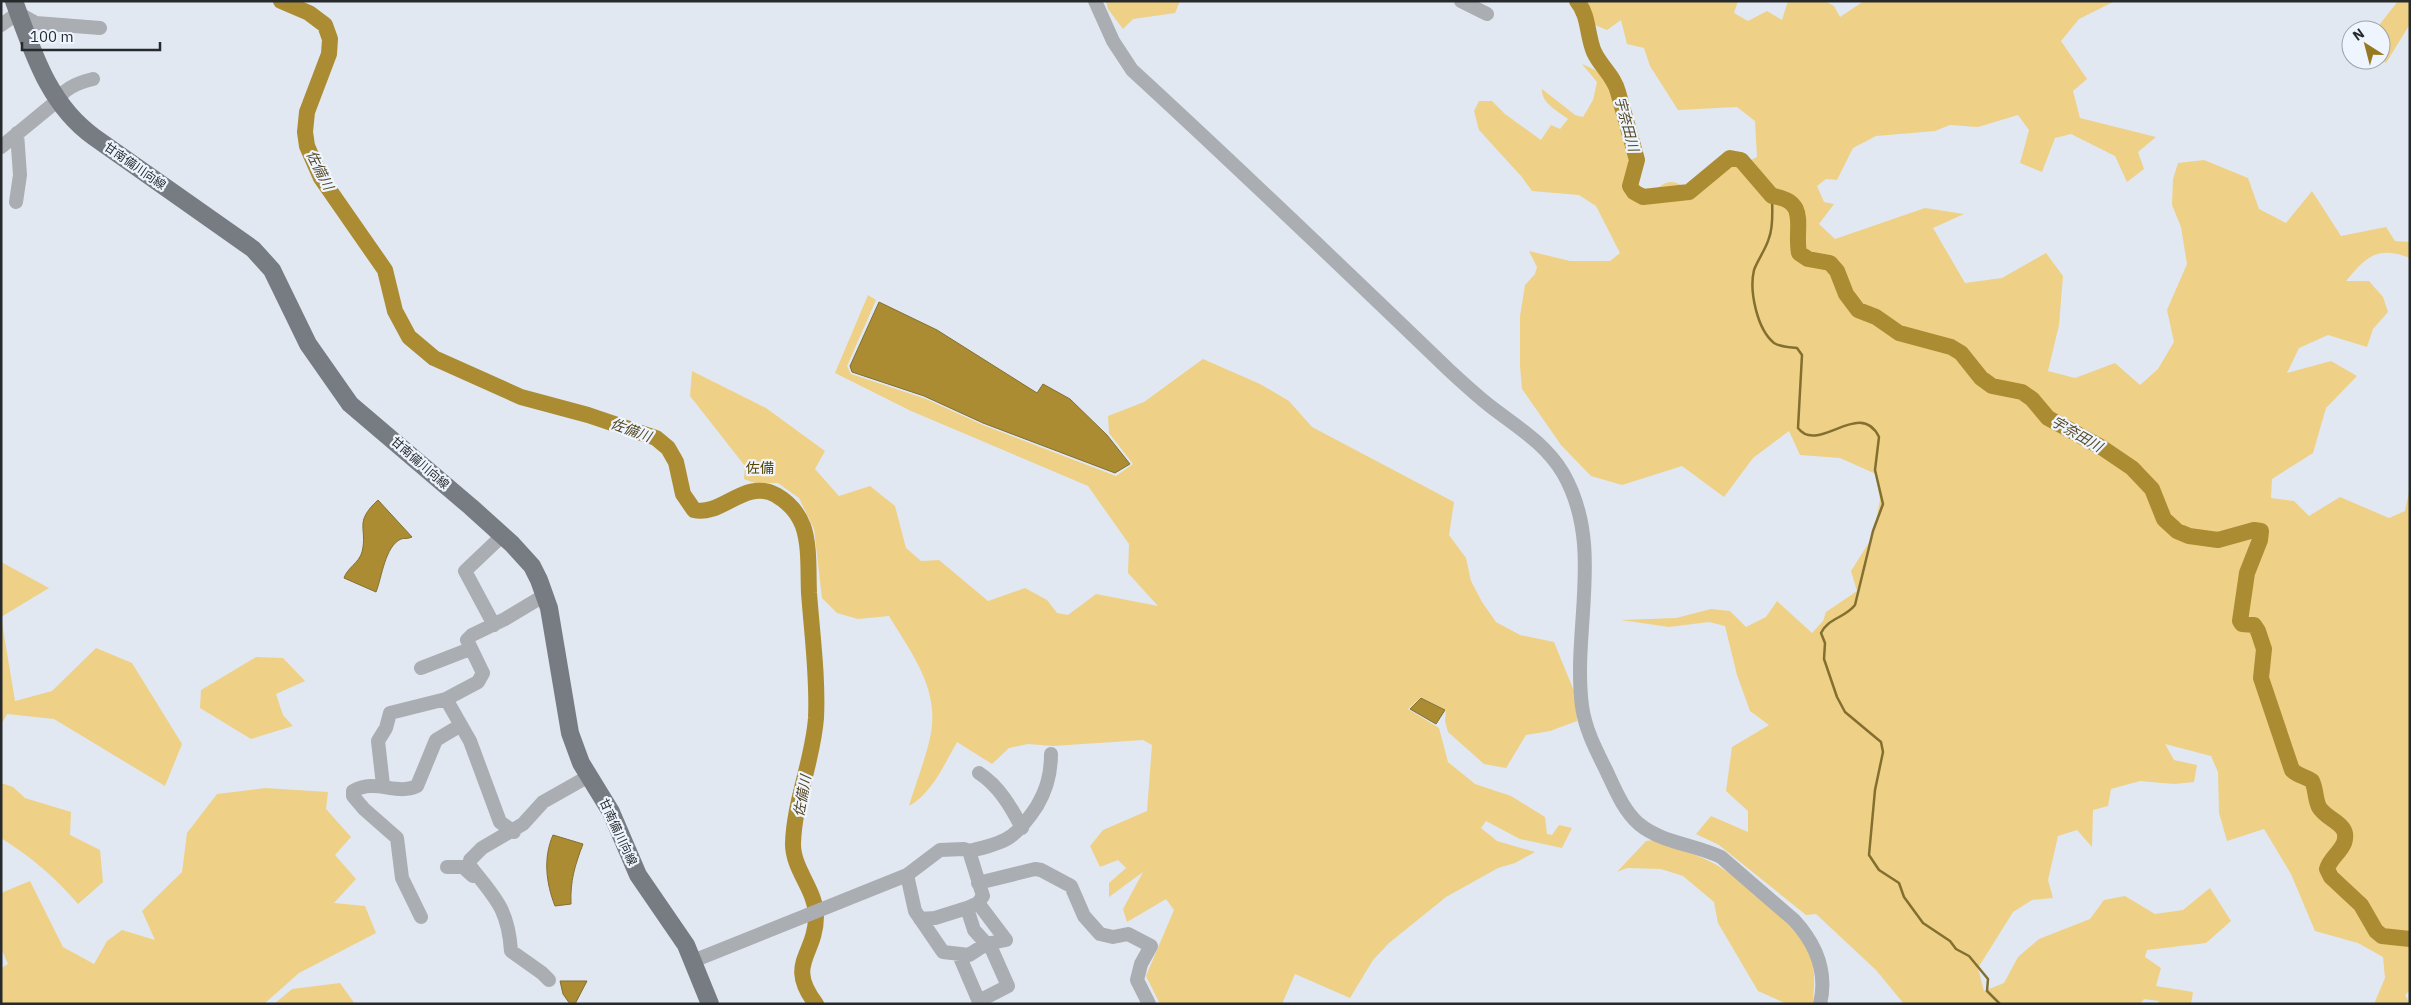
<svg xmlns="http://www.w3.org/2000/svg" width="2411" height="1005" font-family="'IBM Plex Sans','Noto Sans JP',sans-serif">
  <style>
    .green { fill: #eed186 }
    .water { fill: #ab8c32; stroke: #836f30 }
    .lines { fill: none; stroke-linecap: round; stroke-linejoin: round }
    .stream { stroke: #836f30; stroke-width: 2.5 }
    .river { stroke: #ab8c32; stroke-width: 16 }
    .minor { stroke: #aaadb1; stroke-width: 14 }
    .major { stroke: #777c83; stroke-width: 18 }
    .labels { text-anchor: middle; stroke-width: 4.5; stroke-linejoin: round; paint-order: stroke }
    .street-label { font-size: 12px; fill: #272a2d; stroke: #eef5fe }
    .water-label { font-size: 14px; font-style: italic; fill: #544621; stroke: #eef5fe }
    .neighbourhood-label { font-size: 14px; fill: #574301; stroke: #eef5fe }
  </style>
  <rect width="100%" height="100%" fill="#e1e8f1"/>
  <path class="green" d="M1106,1H1180L1175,13L1133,19L1123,29L1108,9Z
    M1571,1H1738L1734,13L1748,21L1767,11L1782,20L1788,1H1825L1834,6L1840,17L1864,1H2115L2079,19L2061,41L2087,79L2073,91L2080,118L2156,137L2138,152L2144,169L2127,182L2115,156L2071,134L2055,138L2042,172L2020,163L2029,130L2018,115L1978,127L1950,125L1935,131L1876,136L1853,148L1837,180L1826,179L1817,186L1824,202L1834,204L1819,224L1835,239L1925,208L1964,214L1933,228L1965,283L2002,278L2046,253L2063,276L2059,325L2048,371L2075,378L2115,363L2140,385L2158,369L2174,342L2167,310L2187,264L2181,227L2172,205L2173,179L2178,163L2204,160L2248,178L2259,209L2286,223L2312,191L2341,236L2386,227L2395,241L2410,242V258C2377,245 2366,257 2346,281H2369L2383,297L2388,312L2373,329L2367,347L2328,335L2299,348L2287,373L2331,361L2357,376L2326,408L2313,453L2272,479L2271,498L2294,501L2309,516L2340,497L2389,518L2405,511L2410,487V990L2405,995L2410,1004H2374L2385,978L2383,957L2358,943L2315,931L2291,874L2264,829L2227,841L2219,813L2218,772L2211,756L2165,744L2174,760L2197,765L2194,782L2174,784L2140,781L2111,789L2108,806L2093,810L2092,847L2077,830L2058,836L2048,880L2053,898L2032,900L2013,912L1978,968L1984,991L2004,983L2018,957L2039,939L2090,919L2104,900L2125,896L2155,914L2183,910L2210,888L2231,921L2206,943L2147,950L2145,957L2161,968L2156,986L2193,992L2191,1004H2158L2159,1001L2144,999L2140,1004H1904L1876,970L1816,914L1806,915L1719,845L1696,834L1711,816L1748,832V811L1726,791L1732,747L1769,725L1750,711L1737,675L1725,626L1709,622L1669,627L1621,620L1676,618L1711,609L1730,611L1746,627L1766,617L1777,601L1812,633L1823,621L1826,612L1857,591L1851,571L1873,536L1880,500L1876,474L1840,458L1800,455L1789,431L1753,458L1724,497L1682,466L1622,485L1591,476L1561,445L1522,389L1520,366V316L1525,285L1535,274L1537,267L1529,251L1570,261H1610L1620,253L1596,206L1579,195L1532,191L1521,176L1479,130L1474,111L1479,101H1492L1505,114L1541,140L1551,125L1560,129L1568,119C1558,111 1541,103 1542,89L1575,115L1583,117L1593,100L1597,82L1582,64C1611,76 1618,89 1627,118C1630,126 1634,135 1635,143C1638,171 1628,173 1648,197C1665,181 1670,176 1690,191C1712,173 1702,151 1740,165L1757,157L1755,121L1737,107L1678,110L1650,66L1644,48L1627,44L1621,20L1607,30L1585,21Z
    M2398,1H2410V24L2386,63L2381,60V30H2379L2380,24Z
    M868,295L876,300L847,366L851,374L926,399L983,425L1116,476L1133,464L1109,433L1108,416L1144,402L1203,359L1260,384L1289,401L1312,427L1454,502L1449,535L1466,558L1471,581L1482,602L1496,622L1520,635L1554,642L1576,696L1577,721L1550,731L1526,735L1506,768L1484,764L1448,732L1445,721L1446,710L1421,697L1408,709L1439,728L1448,762L1475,784L1511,796L1545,817L1547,834L1552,835L1559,825L1572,828L1562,848L1520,839L1486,821L1481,828L1497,841L1535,852L1515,863L1498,868L1446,897L1389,943L1373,960L1350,998L1295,974L1282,1004H1160L1146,976L1174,910L1166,899L1127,922L1123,909L1143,872L1109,897V883L1126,868L1118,860L1100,867L1090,846L1103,830L1147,811L1152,745L1143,740L1053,746L1028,744L1009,748L992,764L957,742C944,765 932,793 909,806C916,782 930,748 932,725C936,684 909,649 889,616L858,619L837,613L822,598L814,529L799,498L778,483H755L744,479L745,466L690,396L692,371L766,408L825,451L815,469L839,496L870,486L895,506L906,548L921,561L939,560L988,601L1025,588L1047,600L1057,613L1068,615L1096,594L1158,606L1128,573L1129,544L1088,486L911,411L835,373Z
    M1,562L49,588L1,617L15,701L52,691L96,648L132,663L182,744L165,786L54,719L7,714L1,725Z
    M256,657L283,658L305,681L276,694L283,715L293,726L251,739L200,708L201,690Z
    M1,783L13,787L25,798L71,812L70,835L100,850L103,882L78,904C55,877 31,857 1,838Z
    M265,788L328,792L326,809L351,837L335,855L356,879L334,903L365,906L376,933L299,973L264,1004H1V968L8,964L1,948V893L30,881L63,947L94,964L107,941L122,930L155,940L142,911L182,872L187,833L217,794Z
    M1655,840C1674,848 1697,854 1715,864C1741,879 1790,919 1806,944C1817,961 1814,985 1813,1004H1787L1758,991L1718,923L1714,902L1683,876L1661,869L1627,868L1617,872L1646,841Z
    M340,983L355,1004H274L292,989Z"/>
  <path class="water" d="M879,302L937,330L1037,393L1043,384L1070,399L1107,435L1130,464L1115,473L983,423L924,396L852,372L850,366Z
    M378,500L412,537C408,539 404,538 401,539C385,546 382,577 376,592L344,578C347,568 359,563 362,552C368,528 353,523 378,500Z
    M1421,698L1445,710L1436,724L1410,709Z
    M553,835L583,844C575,865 570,881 571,904L555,906C546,883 543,858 553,835Z
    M560,981H587L575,1004H570L563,994Z"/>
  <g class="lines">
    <path class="stream" d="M1772,196C1772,209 1774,225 1769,238C1766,249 1758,259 1754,270C1749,291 1757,329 1774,343C1780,347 1790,347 1797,348L1802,355L1798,428C1818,455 1860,398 1879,437L1875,470L1883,504L1873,531L1855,605C1845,618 1828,618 1821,633L1825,643L1824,659L1837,697L1845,712L1881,742L1883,752L1875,790L1869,855L1879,870L1899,883L1904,897L1923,923L1950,941L1956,949L1969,956L1988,979L1987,991L2000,1004"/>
    <path class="river" d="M281,1L309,13L325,25L330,39L329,54L307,112L305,132L307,146L321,178L385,270L395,311L409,337L434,358L521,397L588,415L656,438L668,448L676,462L683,494L694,510C721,517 745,478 776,495C788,502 798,513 803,526C810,546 808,572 809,593C812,634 818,677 816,718C813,760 794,802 793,844C793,870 816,890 816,916C816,956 785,963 816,1004
      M1577,1C1589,15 1587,36 1594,52C1601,67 1614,76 1618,92L1637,160L1630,186L1634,192L1643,197L1689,192L1730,158L1741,160L1772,196C1810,201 1794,227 1799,253L1808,259L1830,263L1837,271L1846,294L1858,310L1876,317L1899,333L1951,347L1961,353L1981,378L1992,386L2022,392L2032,399L2048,418L2101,447L2132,468L2152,489L2164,519L2177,531L2189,536L2218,540L2254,530L2261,531L2260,540L2247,573L2240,621L2242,624L2254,625L2258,631L2264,649L2261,678L2292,770C2298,776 2305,776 2312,781C2316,789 2315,799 2319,807C2327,821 2351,823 2344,843C2340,853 2330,858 2327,869L2331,877L2361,905L2376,931L2382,936L2410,939"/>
    <path class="minor" d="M1095,1L1113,41L1132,70C1240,169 1345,270 1450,371C1463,383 1476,395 1490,406C1517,427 1545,443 1563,473C1605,546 1572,628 1582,706C1585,729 1596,750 1606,770C1615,789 1623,810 1639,824C1662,843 1694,844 1721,857L1794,920C1816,944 1828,971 1820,1004
      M1461,1L1487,14
      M1,25L18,13L36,23L100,28
      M1,147L57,101C64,88 80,82 93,79
      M16,202L20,175L17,133
      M494,625L465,571L503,535
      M421,668L470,649
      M446,699L470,741L500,822L514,832
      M979,773C999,786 1011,807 1022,828
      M383,785L378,741L386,728L390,713L446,699L478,682L483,673L467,640L472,635L505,619L545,595
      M969,851L983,896L978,903L967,908L974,930L992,950L1008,986L979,1001
      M447,867H463L473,876
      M907,875L915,911L943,952L969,955L986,944L1006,940L978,903
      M978,883L1035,869L1041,870L1071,886L1084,916L1100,934L1113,937L1128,934L1151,946L1141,964L1137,980L1149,1004
      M421,917L402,878L397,838L364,809L353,796V791C376,778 396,796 417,786L436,740L461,725
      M920,919L935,918L967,908
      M959,955L980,1004
      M693,961L907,875L940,850L964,849L969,851C1006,843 1016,838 1037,806C1047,789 1051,774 1051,754
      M549,980L542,973L511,951C508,908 495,898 470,866V860L482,848L523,824L543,802L589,776"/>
    <path class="major" d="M14,1C33,52 48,104 94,137L253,249L272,270L308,344L350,404L471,507L512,544L532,566L539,580L549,608L570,733L581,763L611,812L638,875L686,945L710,1004"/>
  </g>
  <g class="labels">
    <g class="street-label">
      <text transform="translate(135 166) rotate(35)" y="4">甘南備川向線</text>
      <text transform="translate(420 463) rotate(41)" y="4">甘南備川向線</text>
      <text transform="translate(618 832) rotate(65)" y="4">甘南備川向線</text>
    </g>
    <g class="water-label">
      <text transform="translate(1627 124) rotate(75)" y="5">宇奈田川</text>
      <text transform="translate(320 170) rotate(63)" y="5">佐備川</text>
      <text transform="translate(631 430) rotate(20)" y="5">佐備川</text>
      <text transform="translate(2077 434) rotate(30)" y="5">宇奈田川</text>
      <text transform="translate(802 796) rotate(-80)" y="5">佐備川</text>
    </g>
    <g class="neighbourhood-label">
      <text x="760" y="473">佐備</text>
    </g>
  </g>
  <rect width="2411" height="1005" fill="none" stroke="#272a2d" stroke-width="5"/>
  <g transform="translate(2366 45) rotate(324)"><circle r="24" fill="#eef5fe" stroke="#9ea4aa"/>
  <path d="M0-4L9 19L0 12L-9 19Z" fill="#967921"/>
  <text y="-8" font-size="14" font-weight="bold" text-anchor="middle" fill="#272a2d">N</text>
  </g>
  <path d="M22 42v8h138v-8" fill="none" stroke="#272a2d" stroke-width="2.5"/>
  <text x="30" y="42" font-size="15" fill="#272a2d" stroke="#eef5fe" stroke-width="4" paint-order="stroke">100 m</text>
</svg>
